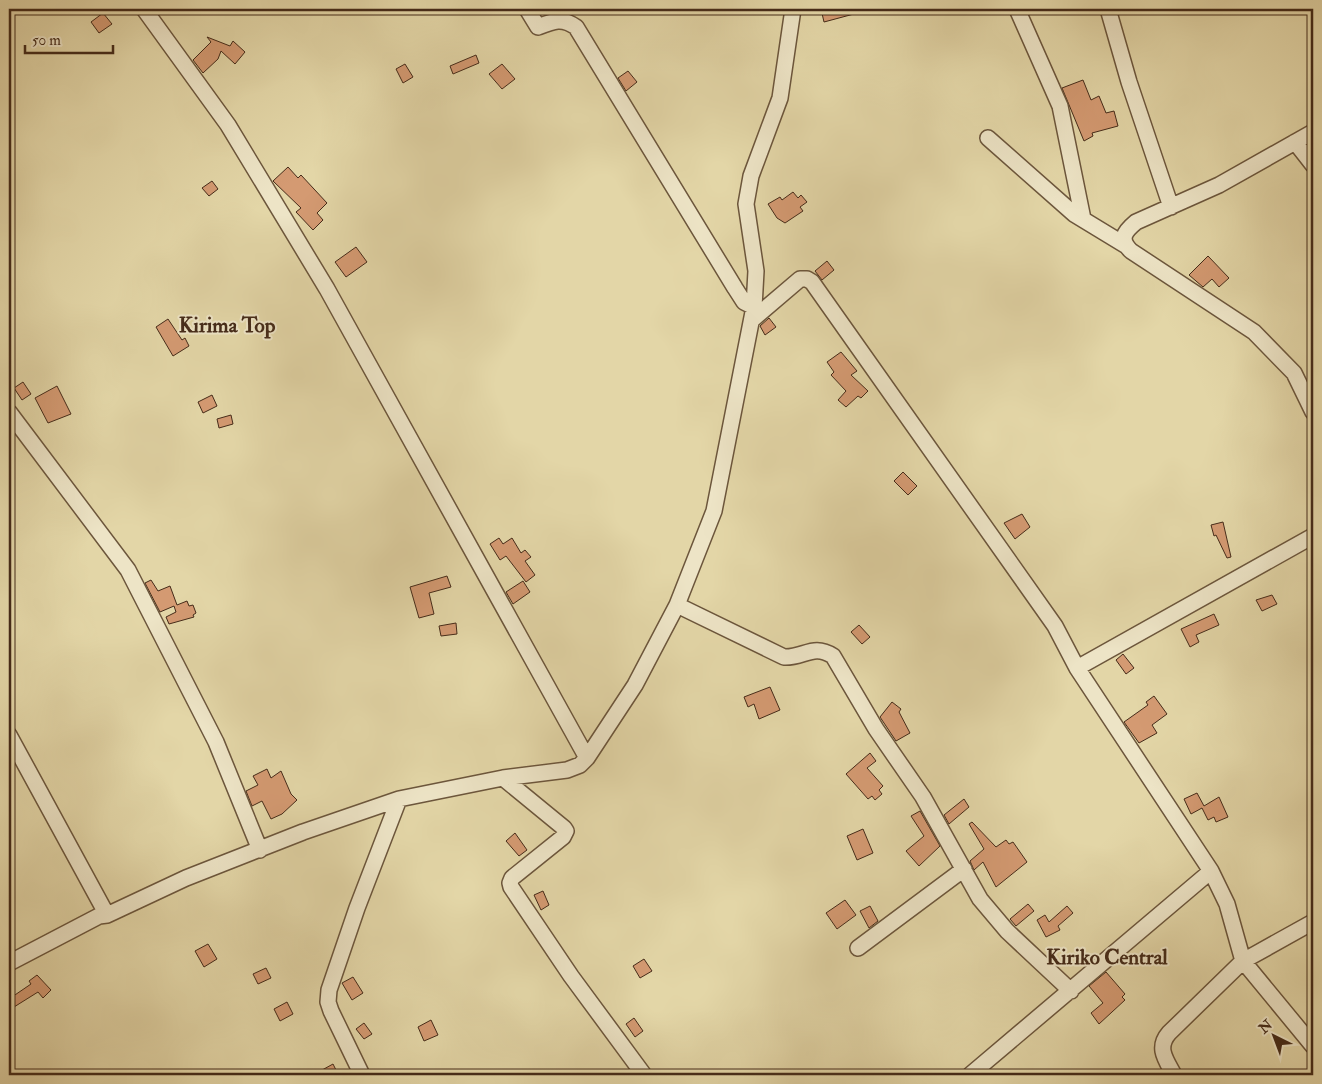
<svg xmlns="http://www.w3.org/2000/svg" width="1322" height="1084" font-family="'IM FELL Double Pica',serif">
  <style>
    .building { fill: #d49a72; stroke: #452b19 }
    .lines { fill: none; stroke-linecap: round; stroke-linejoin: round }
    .minor-casing { stroke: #6c563c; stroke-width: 18 }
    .minor { stroke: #ede4c6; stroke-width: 15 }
    .labels { text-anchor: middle; stroke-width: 4; stroke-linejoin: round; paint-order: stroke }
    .quarter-label { font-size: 21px; font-weight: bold; fill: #452b19; stroke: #ede4c6 }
  </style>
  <rect width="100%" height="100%" fill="#e3d6a7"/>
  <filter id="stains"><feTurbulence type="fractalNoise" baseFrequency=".004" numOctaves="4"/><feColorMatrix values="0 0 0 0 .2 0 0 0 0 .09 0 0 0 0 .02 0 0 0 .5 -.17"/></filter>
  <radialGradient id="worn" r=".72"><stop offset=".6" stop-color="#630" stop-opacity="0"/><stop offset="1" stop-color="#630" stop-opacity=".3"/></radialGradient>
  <path class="building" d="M821,9H865V11L824,22Z
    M103,13L112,24L99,33L91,22Z
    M207,37L230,46L233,41L245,52L235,64L221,51L218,59L203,73L193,60L211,42Z
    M476,55L479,63L453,74L450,66Z
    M405,64L413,77L403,83L396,69Z
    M502,64L515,79L502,89L489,74Z
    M628,71L637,82L626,91L618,78Z
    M1083,80L1091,100L1099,96L1106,113L1114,111L1118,126L1092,133L1093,136L1084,141L1062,88Z
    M288,167L298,178L301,175L327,203L317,213L323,220L313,230L296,212L301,208L273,181Z
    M212,181L218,189L209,196L202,188Z
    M793,192L798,198L801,195L807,202L800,207L803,211L785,223L777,218L768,204L780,197L782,200Z
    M356,247L367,262L346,277L335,262Z
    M1208,256L1229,278L1219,287L1212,279L1203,287L1189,275Z
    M827,261L834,270L822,280L815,271Z
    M769,318L776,327L765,335L760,326Z
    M168,319L182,340L185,338L189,346L173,356L156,327Z
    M841,352L857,371L851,375L868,391L861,398L858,396L846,407L838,400L846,391L831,375L834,372L827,362Z
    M23,382L31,394L22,400L14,388Z
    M57,386L71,414L48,423L35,398Z
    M212,395L217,406L203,413L198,402Z
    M231,415L233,424L219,428L217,419Z
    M903,472L917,486L908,495L894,481Z
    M1022,514L1030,527L1015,539L1004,523Z
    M1223,522L1231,557L1227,558L1216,535L1214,536L1211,525Z
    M499,538L503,544L512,538L521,553L525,550L531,557L525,561L535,575L526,582L506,556L500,560L490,544Z
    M447,576L451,587L429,593L434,614L419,618L410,587Z
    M151,580L158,591L170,586L177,605L187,601L189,606L193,605L196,613L193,615L194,617L169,624L166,617L176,612L174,606L160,612L145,583Z
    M523,581L530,592L513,604L506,592Z
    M1272,595L1277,604L1262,611L1256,600Z
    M1214,614L1219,625L1196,635L1199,642L1190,647L1181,629Z
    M456,623L457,634L441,636L439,626Z
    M859,625L870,637L862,644L851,632Z
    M1123,654L1134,668L1126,674L1116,660Z
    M770,687L780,710L759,719L754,704L748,707L744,697Z
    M1154,696L1167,714L1152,725L1157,733L1139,743L1124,722L1148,705L1146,702Z
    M892,702L901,709L899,712L910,733L896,741L880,717Z
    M870,753L876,761L867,768L883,786L879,790L882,794L875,800L872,796L868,799L846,774Z
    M267,769L271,778L281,771L291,794L297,800L282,814L271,819L262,801L252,806L246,791L258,785L253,776Z
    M1197,793L1204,806L1219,797L1228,817L1216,822L1214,817L1208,820L1202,808L1191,814L1184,799Z
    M964,799L969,807L949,824L944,815Z
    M920,811L940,846L919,866L906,851L924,836L911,816Z
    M972,822L996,847L1006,840L1009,844L1013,842L1027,862L996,887L983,862L974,870L970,861L984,849L969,824Z
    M863,829L873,853L857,860L847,836Z
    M515,833L527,850L519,856L506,841Z
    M543,891L549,905L541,910L534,895Z
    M845,900L856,915L837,929L826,913Z
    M1028,904L1034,911L1016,926L1010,919Z
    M870,906L878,921L869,928L860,911Z
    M1067,906L1073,913L1058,926L1060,930L1046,937L1037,920L1045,915L1049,922Z
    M208,944L217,959L204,967L195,951Z
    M644,959L652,971L640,978L633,966Z
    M266,968L271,978L258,984L253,974Z
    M1106,972L1125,994L1122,997L1125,1000L1099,1024L1091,1013L1103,1003L1089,986Z
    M37,975L51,990L43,998L38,992L14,1007L9,999L31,984L29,981Z
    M353,977L363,993L352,1000L342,983Z
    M287,1002L293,1014L280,1021L274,1009Z
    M634,1018L643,1031L635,1037L626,1024Z
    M431,1020L438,1035L424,1041L418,1027Z
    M364,1023L372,1034L364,1039L356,1029Z
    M333,1064L337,1072L332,1075H313Z"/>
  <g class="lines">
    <defs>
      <path id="minor" d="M144,9L228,125L327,289L587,758
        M527,9L538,27C553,21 562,17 576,27L735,288L744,302L754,307
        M1017,9L1060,106L1083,219
        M1108,9L1129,82L1171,207
        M1313,132L1219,185L1136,222C1124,232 1119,239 1131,251L1254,332L1294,373L1313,412
        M988,138L1074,214L1125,245
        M1295,142L1313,165
        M752,320L800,279H807L812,282L1055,626L1077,668L1211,871L1227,904L1243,961L1313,1046
        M9,412L128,570L216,742L260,850
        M677,605L784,657C804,658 813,643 833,656L876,729L923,797L980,899L1007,931L1071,991
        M1077,668L1313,536
        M9,735L107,915
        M503,778L564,828L566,831L563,837L512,878L510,883L511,887L571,976L644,1075
        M858,948L964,869
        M9,963L99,916L107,915L186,878L303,832L399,799L503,778L567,770L580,765L587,758L635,685L677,605L714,511L754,307L756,271L746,204L751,176L780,98L793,9
        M362,1075L331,1011L328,1002L329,990L357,908L399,799
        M970,1075L1211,871
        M1174,1075C1166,1060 1156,1048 1169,1033L1243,961L1313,922"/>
    </defs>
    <use href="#minor" class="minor-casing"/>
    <use href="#minor" class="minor"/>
  </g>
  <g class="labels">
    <g class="quarter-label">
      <text x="227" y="332">Kirima Top</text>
      <text x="1107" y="964">Kiriko Central</text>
    </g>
  </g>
  <rect width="1322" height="1084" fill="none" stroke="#e3d6a7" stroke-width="30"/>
  <rect x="10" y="10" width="1302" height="1064" fill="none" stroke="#452b19" stroke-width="2.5"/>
  <rect x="15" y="15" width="1292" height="1054" fill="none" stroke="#452b19"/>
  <g transform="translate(1274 1036) rotate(318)" stroke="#ede4c6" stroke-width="4" paint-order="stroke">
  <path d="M0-4L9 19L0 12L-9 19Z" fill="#452b19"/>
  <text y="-8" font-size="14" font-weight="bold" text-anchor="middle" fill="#452b19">N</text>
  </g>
  <path d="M25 45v8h88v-8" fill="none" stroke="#452b19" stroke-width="2.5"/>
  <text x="32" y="45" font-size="15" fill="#452b19" stroke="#ede4c6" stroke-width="4" paint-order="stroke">50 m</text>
  <rect width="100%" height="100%" filter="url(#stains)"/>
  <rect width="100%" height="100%" fill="url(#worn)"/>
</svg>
